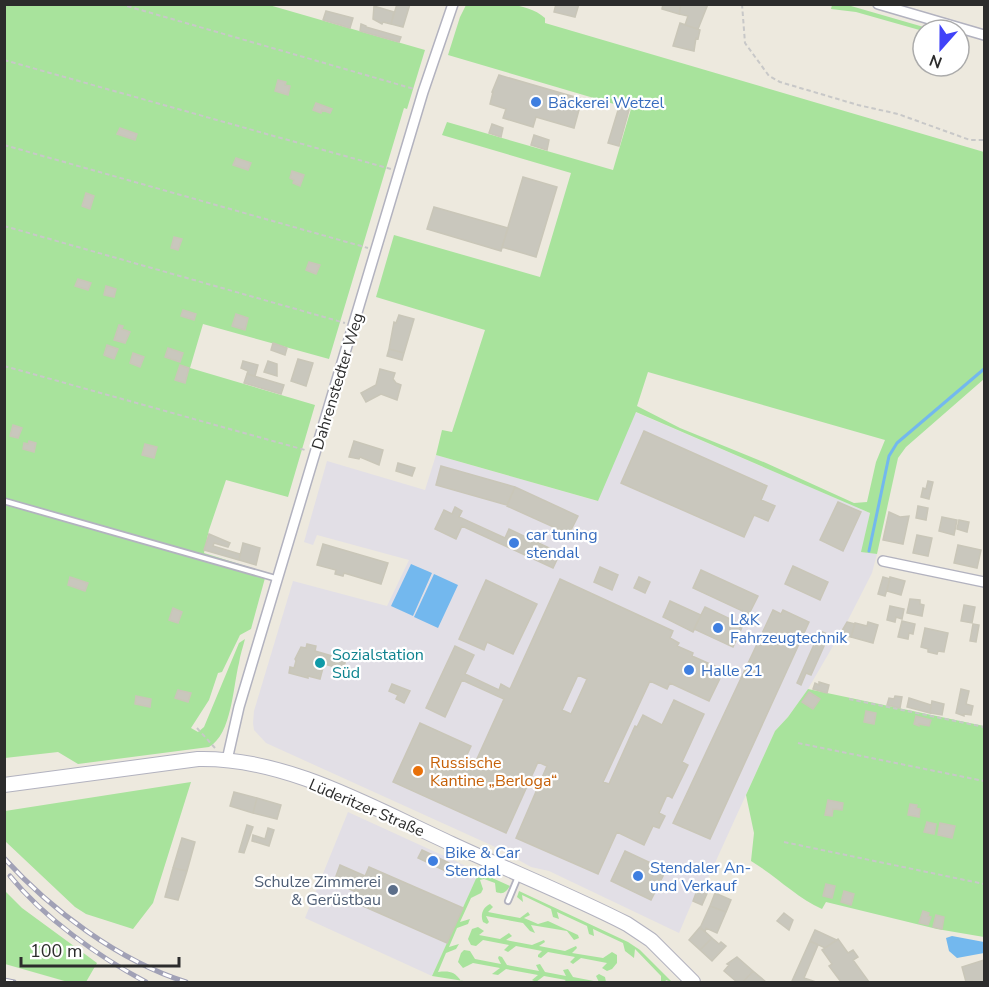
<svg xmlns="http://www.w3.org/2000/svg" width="989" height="987" font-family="'Nunito Sans',sans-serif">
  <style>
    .industrial { fill: #e2dfe6 }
    .green { fill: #a8e39c; fill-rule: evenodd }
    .water { fill: #73b8ee }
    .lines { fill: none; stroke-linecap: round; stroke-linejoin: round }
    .stream { stroke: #73b8ee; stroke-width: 3 }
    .building { fill: #c9c7bd; stroke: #c9c6b8; stroke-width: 1.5; fill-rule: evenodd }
    .lane-casing { stroke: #b2b2bf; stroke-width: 8 }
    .street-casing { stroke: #b2b2bf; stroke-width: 12 }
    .secondary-casing { stroke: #b2b2bf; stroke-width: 16 }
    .path { stroke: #c8c8c8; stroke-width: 2; stroke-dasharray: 4.5 3; stroke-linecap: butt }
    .lane { stroke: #fff; stroke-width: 4.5 }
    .street { stroke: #fff; stroke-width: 9 }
    .secondary { stroke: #fff; stroke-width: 14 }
    .rail-casing { stroke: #a1a1b6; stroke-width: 5 }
    .rail { stroke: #fff; stroke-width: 3; stroke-dasharray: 9; stroke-linecap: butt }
    .shop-dot { fill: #3f7fe0; stroke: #fff; stroke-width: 2 }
    .culture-dot { fill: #0f9aa8; stroke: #fff; stroke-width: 2 }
    .food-dot { fill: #e8710a; stroke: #fff; stroke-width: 2 }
    .service-dot { fill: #5c6f8a; stroke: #fff; stroke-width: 2 }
    .labels { text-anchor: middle; stroke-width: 4.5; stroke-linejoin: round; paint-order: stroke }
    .shop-label { font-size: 16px; fill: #366cbe; stroke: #fff; text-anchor: start }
    .street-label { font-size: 16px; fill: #2c2c2c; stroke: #fff }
    .culture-label { font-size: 16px; fill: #0d838f; stroke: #fff; text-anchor: start }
    .food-label { font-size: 16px; fill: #c56008; stroke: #fff; text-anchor: start }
    .service-label { font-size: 16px; fill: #4e5e75; stroke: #fff; text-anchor: end }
  </style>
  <rect width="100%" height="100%" fill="#ede9de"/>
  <path class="industrial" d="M635,412L870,513L862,551L877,554L872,573L847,622L808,689L788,717L775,731L704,887L699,886L679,933L549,871L531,867L493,846L266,743L254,730L253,723L254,711L293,581L387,606L409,560L317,535L313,545L304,542L327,461L425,490L436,455L597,501Z
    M348,812L479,872L432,976L305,918Z"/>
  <path class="green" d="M4,5H269L425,50L407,109L404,108L329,359L203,324L190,368L315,405L288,497L226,480L209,530L204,553L265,572L5,498Z
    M466,5C492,4 525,0 545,18V23L984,152V379L906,447L898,458L877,554L861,552L870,513L636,412L598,501L436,455L442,430L452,432L485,330L376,297L394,235L540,277L571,173L442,135L447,122L613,170L631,109L448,55L460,17ZM648,372L885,440L876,462L867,502L854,503L766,463L680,428L637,406Z
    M832,5L851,6L934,30L923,31L856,12L831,9Z
    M4,504L265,578L251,629L240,635L222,672L218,673L209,700L191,728L198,732L204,727L239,643L245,639C243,647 240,655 239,663C233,686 232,734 209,747L78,764L58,752L5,758Z
    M808,689L984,726V937L937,929L826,902L822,909C796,897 776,876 751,861L754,833L746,795L775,731L788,717Z
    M191,782L153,903L133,929L86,914L75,907L5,841V811Z
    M479,872L510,886C506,892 503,895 496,892L495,883L484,879L480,880L483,889L481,893L471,898L460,922L470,919L468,924L457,928L449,947L459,944L456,949L446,953L438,972C449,971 454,971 461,981L470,982L432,976Z
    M4,890L22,908L97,963L86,982H68L5,964Z
    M519,891L628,942L640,950L672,982L666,980L665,982H661V976L635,949L634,958L625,951L623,943L593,929L594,936L589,934L587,926L557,912L559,919L553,917L551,909L522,895L523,902L517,897Z
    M490,904L493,907L488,912L520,918L528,912L530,915L524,918L538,924L548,921L578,935L579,938L574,940L567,931L531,925L535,933L530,931L523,923L486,916L489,922L487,924L483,922C480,915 483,907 490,904Z
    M478,927L484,931L479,935L500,939L509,933L512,936L506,940L532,945L544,940L545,942L539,946L565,951L576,946L577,948L572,953L603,958L612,952L617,955V963L612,969L607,971L602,968L607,963L581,958L573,964L570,962L575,957L548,952L541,958L538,957V955L542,951L516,946L508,952L504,950L509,945L483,940L476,946L471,945L468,939L472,929Z
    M464,950L470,951L475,959L501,964L498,958L499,956L502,957L507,965L539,971L536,965L540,964L545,972L566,976L563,970L568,969L573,977L599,982L596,976L599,974L605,977L606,982H563L566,980L544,976L536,982L532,980L538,975L506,969L498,975L492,974L500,968L473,963L463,968L458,962L461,953Z"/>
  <path class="water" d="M411,564L432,573L413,616L391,606Z
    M434,574L458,585L438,628L414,617Z
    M952,936L984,942V953L957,958L949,951L946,938Z"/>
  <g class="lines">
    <path class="stream" d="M869,551L889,456L897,443L984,369"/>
  </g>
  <path class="building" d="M397,4H410L403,27L391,24Z
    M556,4H579L575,17L554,12Z
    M663,4H681L679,14L662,9Z
    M681,4H708L698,29L685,25L688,16L679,14Z
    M374,6L394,12L391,24L383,22L382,24L373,19Z
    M326,11L353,18L350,28L323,20Z
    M680,23L700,30L698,39L696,38L694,51L673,46Z
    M361,24L366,26V27L401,37L399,42L360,31Z
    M499,75L582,99L574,128L536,117L533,127L503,118L506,109L490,104L493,92H492Z
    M278,80L286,82L285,85L290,86L288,95L275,91Z
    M316,103L332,109L330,113L322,110L321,113L313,110Z
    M619,107L629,110L619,146L608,143Z
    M492,124L503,128L501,137L489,133Z
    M120,128L137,134L135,140L117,134Z
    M534,135L549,140L547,150L531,145Z
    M236,158L251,163L248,170L233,165Z
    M292,171L304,175L300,186L293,183L294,180L290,178Z
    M523,177L557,187L536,257L502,247Z
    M86,193L94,196L90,209L82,206Z
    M434,207L508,228L501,251L427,229Z
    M174,237L182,239L178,250L171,248Z
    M309,262L320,265L316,274L306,270Z
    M78,279L91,283L88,290L75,286Z
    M106,286L116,289L114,297L104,295Z
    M183,310L196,314L194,320L181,316Z
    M236,314L248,318L245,330L232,326Z
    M399,315L414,319L404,353L389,349L394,322L396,323Z
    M119,325L123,326L122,329L130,332L125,343L114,340Z
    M273,343L287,348L285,355L271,350Z
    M107,345L118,349L114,359L104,355Z
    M168,348L183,353L180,362L165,357Z
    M389,349L404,353L402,360L387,356Z
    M133,353L144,357L140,367L130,363Z
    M298,359L313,363L306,386L291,381Z
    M243,361L258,365L255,376L247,374L248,371L241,368Z
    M268,361L277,364V376L264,372Z
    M180,365L189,368L185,383L175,380Z
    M380,369L395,373L393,379L396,383L401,385L397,400L381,394L366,402L361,393L376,385Z
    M247,374L284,385L281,394L244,383Z
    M13,425L22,428L18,438L10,436Z
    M644,431L767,486L761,500L775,506L768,521L754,515L744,537L621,483Z
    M29,441L36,443L34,452L23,449L24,443L28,444Z
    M354,441L383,450L379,465L360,457L359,459L349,457Z
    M145,444L157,447L154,458L142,455Z
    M398,463L415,468L412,476L396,471Z
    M441,466L515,487L507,505L436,485Z
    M928,481L933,482L929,499L921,497L923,488L926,489Z
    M515,487L578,516L569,534L507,506Z
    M838,502L861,512L843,551L820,540Z
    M918,506L928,508L926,520L916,518Z
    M455,507L462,511L459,517L505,538L509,529L560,553L553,568L462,526L456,539L435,529L444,510L452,514Z
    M889,512L900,517L909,516L903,544L883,540Z
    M942,517L957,520L954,535L939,531Z
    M959,520L969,522L967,532L957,529Z
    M209,534L230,543L228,547L214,543L213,546L240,554L239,560L204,550Z
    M917,535L932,538L928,556L913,553Z
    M243,543L260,548L256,565L239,560Z
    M323,544L388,563L381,584L344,573L343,576L335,574L336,570L317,565Z
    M958,545L981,550L977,568L954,563Z
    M793,566L828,582L820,600L785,584Z
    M600,567L618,575L612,590L594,582Z
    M701,570L758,596L749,614L693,588Z
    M70,577L88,583L85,591L68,585Z
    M639,577L650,582L645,593L634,588Z
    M883,577L890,579L885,596L878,594Z
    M890,577L905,581L901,595L887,591Z
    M560,579L673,631L670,638L679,643L677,646L693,653L692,656L724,670L709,701L670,683L667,689L650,681L603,782L609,784L635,726L637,727L643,715L662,725L674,700L704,714L682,762L688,765L672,798L667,795L659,813L665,816L659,828L653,826L644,845L617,832L598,874L516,838L547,766L538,762L506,833L393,782L420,723L471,746L466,757L476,761L504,699L462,680L445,717L426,708L455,646L474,655L465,674L499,690L501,684L510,689ZM578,675L587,679L571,714L562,710Z
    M486,580L537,604L513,654L487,642L484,650L459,639Z
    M910,599L920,600V604L924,605L922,616L907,613Z
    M670,601L701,615L693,632L663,617Z
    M964,605L975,607L972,623L961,621Z
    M890,606L904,609L902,619L896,617L895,622L887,620Z
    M705,607L743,625L733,647L694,629Z
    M173,608L182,612L178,623L169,620Z
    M773,610L781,614L783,610L809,622L710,839L673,823Z
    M902,621L915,624L913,634L909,633L908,639L898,637Z
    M847,622L855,624L851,637L840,634Z
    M868,622L878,625L873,643L851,637L855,623L867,626Z
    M973,624L979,625L976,642L970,641Z
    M925,628L948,633L944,652L938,651L937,654L928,652V649L921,647Z
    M820,631L829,635L811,675L806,673L801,685L797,683Z
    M307,644L316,646L315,651L346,660L343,669L324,664L320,679L308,676V678L289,673L290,667L294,668L296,661L295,659L301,647L306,648Z
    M819,682L829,685L827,693L813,689L815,683L819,685Z
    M392,684L410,691L404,703L396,699L398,695L389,691Z
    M961,689L969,691L966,704L973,706L971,715L964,714V716L956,713Z
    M178,690L191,693L188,702L175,698Z
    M809,692L820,699L813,709L802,702Z
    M136,696L151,699L150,707L135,704Z
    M895,696L902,697L900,708L887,705L889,698L894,699Z
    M909,698L931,705L930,713L907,707Z
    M932,701L944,704L942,715L930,713Z
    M866,711L876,713L874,724L864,722Z
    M916,716L931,720L929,726L919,724V726L914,724Z
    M234,792L257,798L253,813L230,806Z
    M257,798L281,805L277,819L253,813Z
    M828,800L843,803L842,810L833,809L832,816L825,815Z
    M910,804L917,805L916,808L920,809L919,817L908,815Z
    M927,822L936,824L934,834L924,832Z
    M940,823L955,826L952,838L938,835Z
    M247,825L253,827L244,853L239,852Z
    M268,828L274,830L269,846L252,841L253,835L265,839Z
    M182,838L195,842L187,871L173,868Z
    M422,850L460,868L456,876L418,858Z
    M625,851L666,870L651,900L611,881Z
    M340,865L365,876L358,893L336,883L339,877L336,876Z
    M369,867L463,908L447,943L354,902Z
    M173,868L187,871L178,900L165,897Z
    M826,884L835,886L832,898L823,896Z
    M699,885L709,889L702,905L693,901Z
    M844,891L854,894L851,905L841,902Z
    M715,893L731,900L726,912L710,906Z
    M710,906L726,912L717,933L706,928L705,932L700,928Z
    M923,911L929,913L928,916L931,917L928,925L919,923Z
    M784,913L793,920L789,930L777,921Z
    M936,915L944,917L942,929L933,927Z
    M700,927L712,938L700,950L689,940Z
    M815,930L837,940L825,948L810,941Z
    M712,938L719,944L721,942L726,946L712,961L700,950Z
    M838,939L848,953L853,950L858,957L853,960L869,982H841L829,966L832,964L822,950Z
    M810,941L818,945L804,978L816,982H795L792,981Z
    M737,957L753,971L743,982H737L724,971L729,965L727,964Z
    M984,960V982H972V981L966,982L962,967Z
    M753,971L766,982H743Z"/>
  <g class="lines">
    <defs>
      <path id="lane" d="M4,501L278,579
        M508,901L518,877"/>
      <path id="street" d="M878,4L984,35
        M883,561L984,582
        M227,760L239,707L423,92L453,4"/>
      <path id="secondary" d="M4,785L198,759C286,757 373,808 452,844C510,871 570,895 627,924L651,940L693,982"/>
    </defs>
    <use href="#lane" class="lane-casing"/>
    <use href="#street" class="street-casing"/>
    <use href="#secondary" class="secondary-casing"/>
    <path class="path" d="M120,4L414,89
      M742,4L745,43L769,76L780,82L858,105L898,114L970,140H984
      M4,60L391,169
      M4,145L368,248
      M4,226L345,323
      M4,366L305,450
      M849,699L984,727
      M197,728L215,748
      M798,743L984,781
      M784,842L984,884"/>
    <use href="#lane" class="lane"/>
    <use href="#street" class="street"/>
    <use href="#secondary" class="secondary"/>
    <defs>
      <path id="rail" d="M4,858C51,910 119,961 186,982
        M10,876C44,918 99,957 146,982
        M4,980L14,982"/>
    </defs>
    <use href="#rail" class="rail-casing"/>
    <use href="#rail" class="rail"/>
  </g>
  <g class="shop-dot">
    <circle cx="536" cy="102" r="6"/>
    <circle cx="514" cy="543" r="6"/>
    <circle cx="718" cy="628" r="6"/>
    <circle cx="689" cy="670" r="6"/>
    <circle cx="433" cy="861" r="6"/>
    <circle cx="638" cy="876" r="6"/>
  </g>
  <circle class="culture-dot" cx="320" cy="663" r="6"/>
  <circle class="food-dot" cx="418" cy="771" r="6"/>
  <circle class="service-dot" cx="393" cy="890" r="6"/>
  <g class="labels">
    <g class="shop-label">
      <text x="548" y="108">Bäckerei Wetzel</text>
      <text x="526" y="540">car tuning<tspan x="526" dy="18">stendal</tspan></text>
      <text x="730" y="625">L&amp;K<tspan x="730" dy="18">Fahrzeugtechnik</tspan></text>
      <text x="701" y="676">Halle 21</text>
      <text x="445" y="858">Bike &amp; Car<tspan x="445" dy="18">Stendal</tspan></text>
      <text x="650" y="873">Stendaler An-<tspan x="650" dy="18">und Verkauf</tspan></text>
    </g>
    <g class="street-label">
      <text transform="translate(337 381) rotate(-73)" y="6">Dahrenstedter Weg</text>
      <text transform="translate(367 807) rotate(23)" y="6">Lüderitzer Straße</text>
    </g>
    <g class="culture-label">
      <text x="332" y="660">Sozialstation<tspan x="332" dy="18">Süd</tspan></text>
    </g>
    <g class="food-label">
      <text x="430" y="768">Russische<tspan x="430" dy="18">Kantine „Berloga“</tspan></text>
    </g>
    <g class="service-label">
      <text x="381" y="887">Schulze Zimmerei<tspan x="381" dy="18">&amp; Gerüstbau</tspan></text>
    </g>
  </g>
  <rect width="989" height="987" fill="none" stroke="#2c2c2c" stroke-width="12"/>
  <g transform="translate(941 48) rotate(201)"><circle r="28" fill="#ffffff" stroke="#ababab" stroke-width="1.5"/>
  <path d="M0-4.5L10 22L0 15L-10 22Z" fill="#4043f8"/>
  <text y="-9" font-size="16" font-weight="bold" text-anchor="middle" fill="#2c2c2c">N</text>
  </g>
  <path d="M21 957v9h158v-9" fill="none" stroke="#2c2c2c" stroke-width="3"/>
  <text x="30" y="957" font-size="18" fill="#2c2c2c" stroke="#ffffff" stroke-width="4.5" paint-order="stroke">100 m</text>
</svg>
